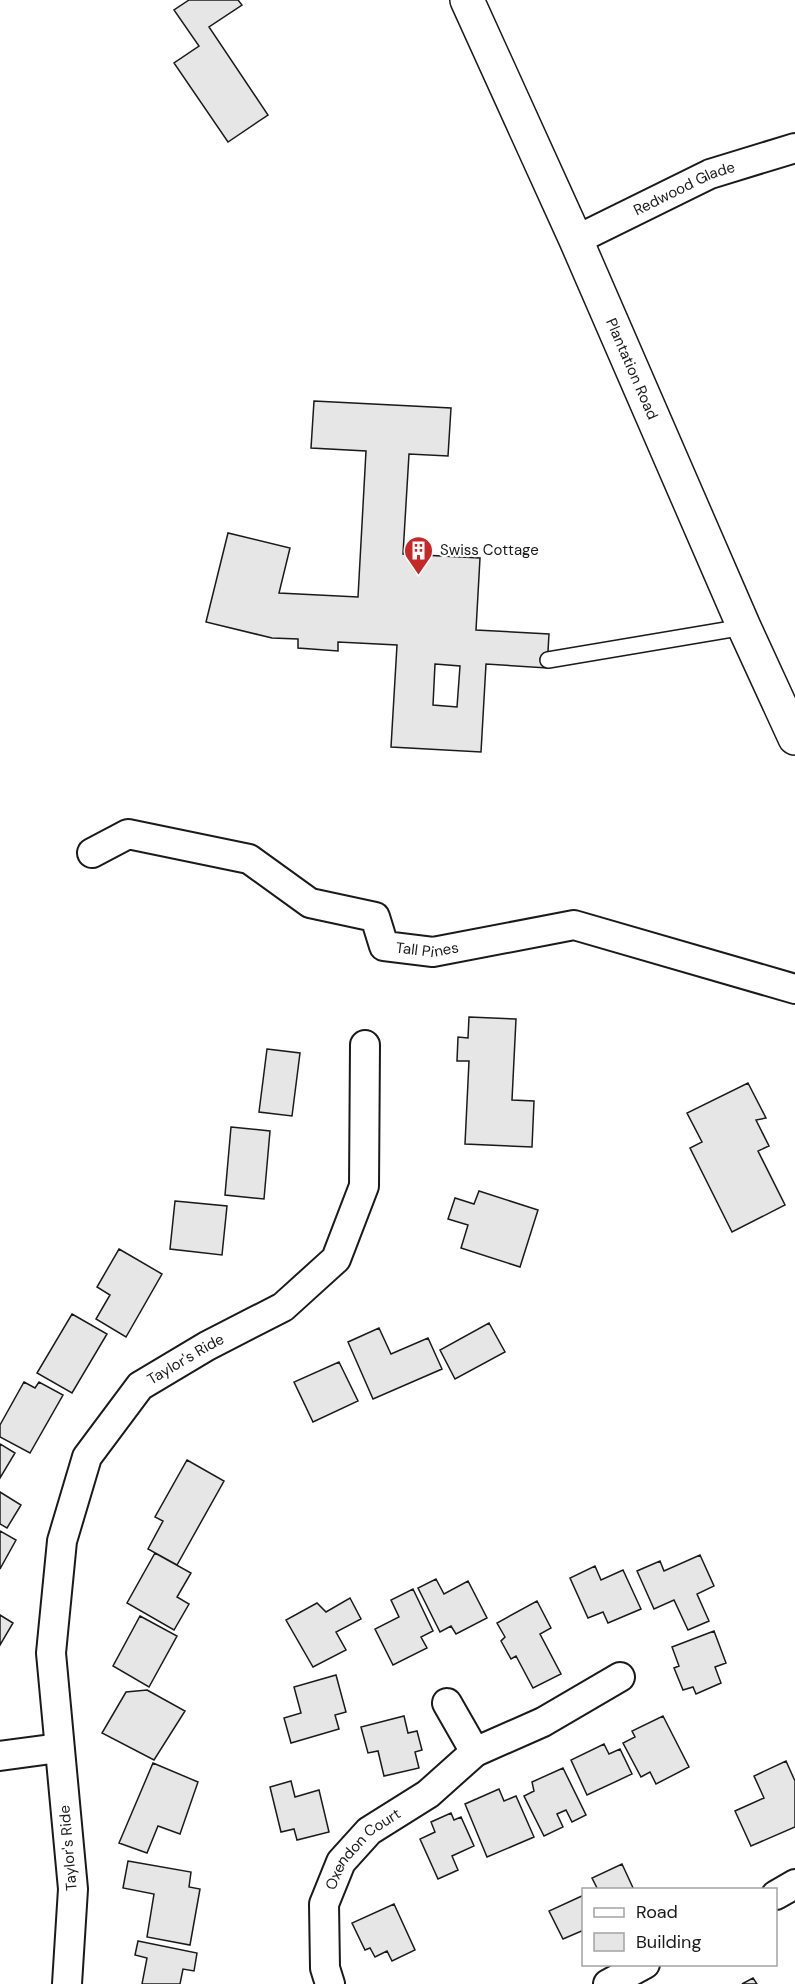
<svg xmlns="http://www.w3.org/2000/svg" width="795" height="1984" font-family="'DM Sans',sans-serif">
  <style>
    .building { fill: #e6e6e6; stroke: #1a1a1a; stroke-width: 1.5; fill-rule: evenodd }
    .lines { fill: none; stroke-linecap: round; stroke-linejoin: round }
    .service-casing { stroke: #1a1a1a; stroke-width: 18 }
    .minor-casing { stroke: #1a1a1a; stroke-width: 32 }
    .tertiary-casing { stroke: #1a1a1a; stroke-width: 36 }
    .service { stroke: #fff; stroke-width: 15 }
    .minor { stroke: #fff; stroke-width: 28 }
    .tertiary { stroke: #fff; stroke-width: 33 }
    .labels { text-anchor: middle; stroke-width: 4.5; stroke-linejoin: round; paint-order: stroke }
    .street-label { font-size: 15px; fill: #1a1a1a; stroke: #fff }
    .poi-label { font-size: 15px; fill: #1a1a1a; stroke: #fff; text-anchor: start }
  </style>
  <rect width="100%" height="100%" fill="#fff"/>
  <path class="building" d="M189,0H238L242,5L209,27L268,115L228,142L174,63L199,46L174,10Z
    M314,401L451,408L448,456L409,454L403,554L480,558L476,630L549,634L547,668L486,664L481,752L391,747L397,645L338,642V651L298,648V639L272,638L206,622L228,533L290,548L279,593L358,597L366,451L311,448ZM435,664L460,666L457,707L433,705Z
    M469,1017L516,1019L512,1100L534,1101L532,1147L465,1144L469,1061H457L458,1037L468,1038Z
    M267,1049L300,1053L292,1116L259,1112Z
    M748,1083L766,1118L756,1120L769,1146L758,1151L785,1205L732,1232L690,1148L702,1142L687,1113Z
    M231,1127L270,1131L264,1199L225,1195Z
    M479,1191L538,1210L520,1267L461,1248L468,1225L448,1219L455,1198L474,1204Z
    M175,1201L227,1206L222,1255L170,1249Z
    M119,1249L162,1274L126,1337L96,1319L110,1295L97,1287Z
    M72,1314L107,1334L72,1393L37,1373Z
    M489,1323L505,1352L455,1379L440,1350Z
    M379,1328L391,1354L428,1338L442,1369L373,1399L348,1342Z
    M339,1362L358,1401L313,1422L294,1382Z
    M24,1382L35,1388L39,1382L63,1395L30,1453L0,1437V1425Z
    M0,1444L15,1453L0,1478Z
    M187,1460L224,1481L177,1565L148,1549L163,1521L155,1517Z
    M0,1492L21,1505L7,1528L0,1524Z
    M0,1531L16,1540L0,1569Z
    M155,1553L191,1573L177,1597L189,1604L174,1630L127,1603Z
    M700,1555L714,1586L697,1594L709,1621L688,1630L674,1600L654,1609L637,1571L660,1561L664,1571Z
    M595,1566L601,1580L623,1570L641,1609L608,1623L603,1612L588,1618L570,1578Z
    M436,1579L444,1594L468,1581L487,1618L456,1634L451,1626L440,1632L418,1588Z
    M413,1589L433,1631L421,1637L427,1648L393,1665L375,1629L399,1617L391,1600Z
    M350,1598L361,1619L336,1632L346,1650L313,1667L286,1620L317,1603L326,1612Z
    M537,1601L551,1628L540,1634L561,1674L533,1688L516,1656L511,1659L501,1641L505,1637L497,1623Z
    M0,1615L13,1623L0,1645Z
    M140,1616L177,1636L149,1687L113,1666Z
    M714,1631L726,1663L715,1667L721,1683L696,1694L693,1687L683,1690L674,1668L679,1666L672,1647Z
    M336,1675L346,1712L335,1715L339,1729L291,1743L284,1718L301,1713L294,1687Z
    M147,1690L185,1711L154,1760L102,1733L126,1692Z
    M404,1716L408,1733L417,1731L422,1750L415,1752L419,1768L384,1776L378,1751L368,1753L361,1727Z
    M663,1716L689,1767L656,1784L650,1772L641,1777L623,1743L635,1737L632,1731Z
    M604,1744L609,1754L620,1749L632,1774L587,1795L571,1760Z
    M786,1761L795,1781V1827L751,1846L735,1811L764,1798L754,1776Z
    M153,1763L198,1782L180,1834L158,1826L147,1853L119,1843Z
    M563,1768L586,1815L572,1822L566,1810L557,1814L563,1827L544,1836L524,1796L534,1791L532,1782Z
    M291,1781L295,1797L319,1790L329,1832L297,1840L294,1829L281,1832L270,1787Z
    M499,1789L504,1801L516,1796L534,1837L487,1857L465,1804Z
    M451,1813L454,1820L461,1817L474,1846L452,1856L458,1870L438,1879L420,1839L435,1832L431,1822Z
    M128,1861L191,1872L189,1887L200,1889L190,1945L147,1937L154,1894L123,1888Z
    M622,1864L634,1890H594L597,1888L592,1878Z
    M584,1895V1930L563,1939L549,1911Z
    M394,1904L415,1950L392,1961L387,1951L375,1957L370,1948L365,1950L352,1923Z
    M138,1941L197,1953L194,1971L183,1969L180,1984H142L147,1958L135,1955Z
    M753,1978L757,1984H742Z"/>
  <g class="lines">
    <defs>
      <path id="service" d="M548,660L744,627"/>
      <g id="minor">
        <path id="s1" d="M576,240L710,174L795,148"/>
        <path id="s2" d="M92,853L128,834L249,859L310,903L375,917L384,946L433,952L574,925L795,989"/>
        <path d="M447,1703L475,1752"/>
        <path d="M0,1756L59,1748"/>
        <path d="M776,1895L795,1884"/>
        <path id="s3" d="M67,1984L73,1889L51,1653L62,1541L87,1457L140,1386L207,1346L283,1307L336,1259L364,1186L365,1045"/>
        <path id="s4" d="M330,1984L325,1968L324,1904L341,1862L369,1831L428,1794L475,1752L543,1722L620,1677"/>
        <path d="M608,1984L645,1964"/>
      </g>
      <g id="tertiary">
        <path id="s5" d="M467,0L576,240L744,627L795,738"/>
      </g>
    </defs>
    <use href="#service" class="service-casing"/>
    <use href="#minor" class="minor-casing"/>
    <use href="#tertiary" class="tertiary-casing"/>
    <use href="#service" class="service"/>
    <use href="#minor" class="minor"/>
    <use href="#tertiary" class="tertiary"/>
  </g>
  <defs>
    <symbol id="building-pin" viewBox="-11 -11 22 30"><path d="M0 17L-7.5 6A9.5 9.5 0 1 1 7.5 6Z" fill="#c62828" stroke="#fff"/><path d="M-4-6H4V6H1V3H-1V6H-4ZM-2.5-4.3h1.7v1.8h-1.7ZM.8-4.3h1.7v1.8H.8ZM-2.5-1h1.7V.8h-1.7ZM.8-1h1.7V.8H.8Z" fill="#fff"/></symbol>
  </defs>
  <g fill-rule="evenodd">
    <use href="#building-pin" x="402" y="534" width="33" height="45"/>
  </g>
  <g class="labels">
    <g class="street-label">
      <text dy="5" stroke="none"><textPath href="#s1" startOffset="120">Redwood Glade</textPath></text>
      <text dy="5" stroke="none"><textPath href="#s5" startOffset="404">Plantation Road</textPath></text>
      <text dy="5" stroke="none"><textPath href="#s2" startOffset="380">Tall Pines</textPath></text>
      <text dy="5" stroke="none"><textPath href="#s3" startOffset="674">Taylor's Ride</textPath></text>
      <text transform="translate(68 1848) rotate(-95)" y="5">Taylor's Ride</text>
      <text dy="5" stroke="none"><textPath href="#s4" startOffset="150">Oxendon Court</textPath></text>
    </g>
    <g class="poi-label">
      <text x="440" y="555">Swiss Cottage</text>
    </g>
  </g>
  <rect x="582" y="1888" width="195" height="78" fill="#ffffff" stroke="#a3a3a3" stroke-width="1.5"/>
  <rect x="594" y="1908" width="30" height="9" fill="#ffffff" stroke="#a3a3a3" stroke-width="1.5"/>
  <text x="636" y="1918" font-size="18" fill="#1a1a1a">Road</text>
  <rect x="594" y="1933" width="30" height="18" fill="#e6e6e6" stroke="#a3a3a3" stroke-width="1.5"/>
  <text x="636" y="1948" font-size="18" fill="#1a1a1a">Building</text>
</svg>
